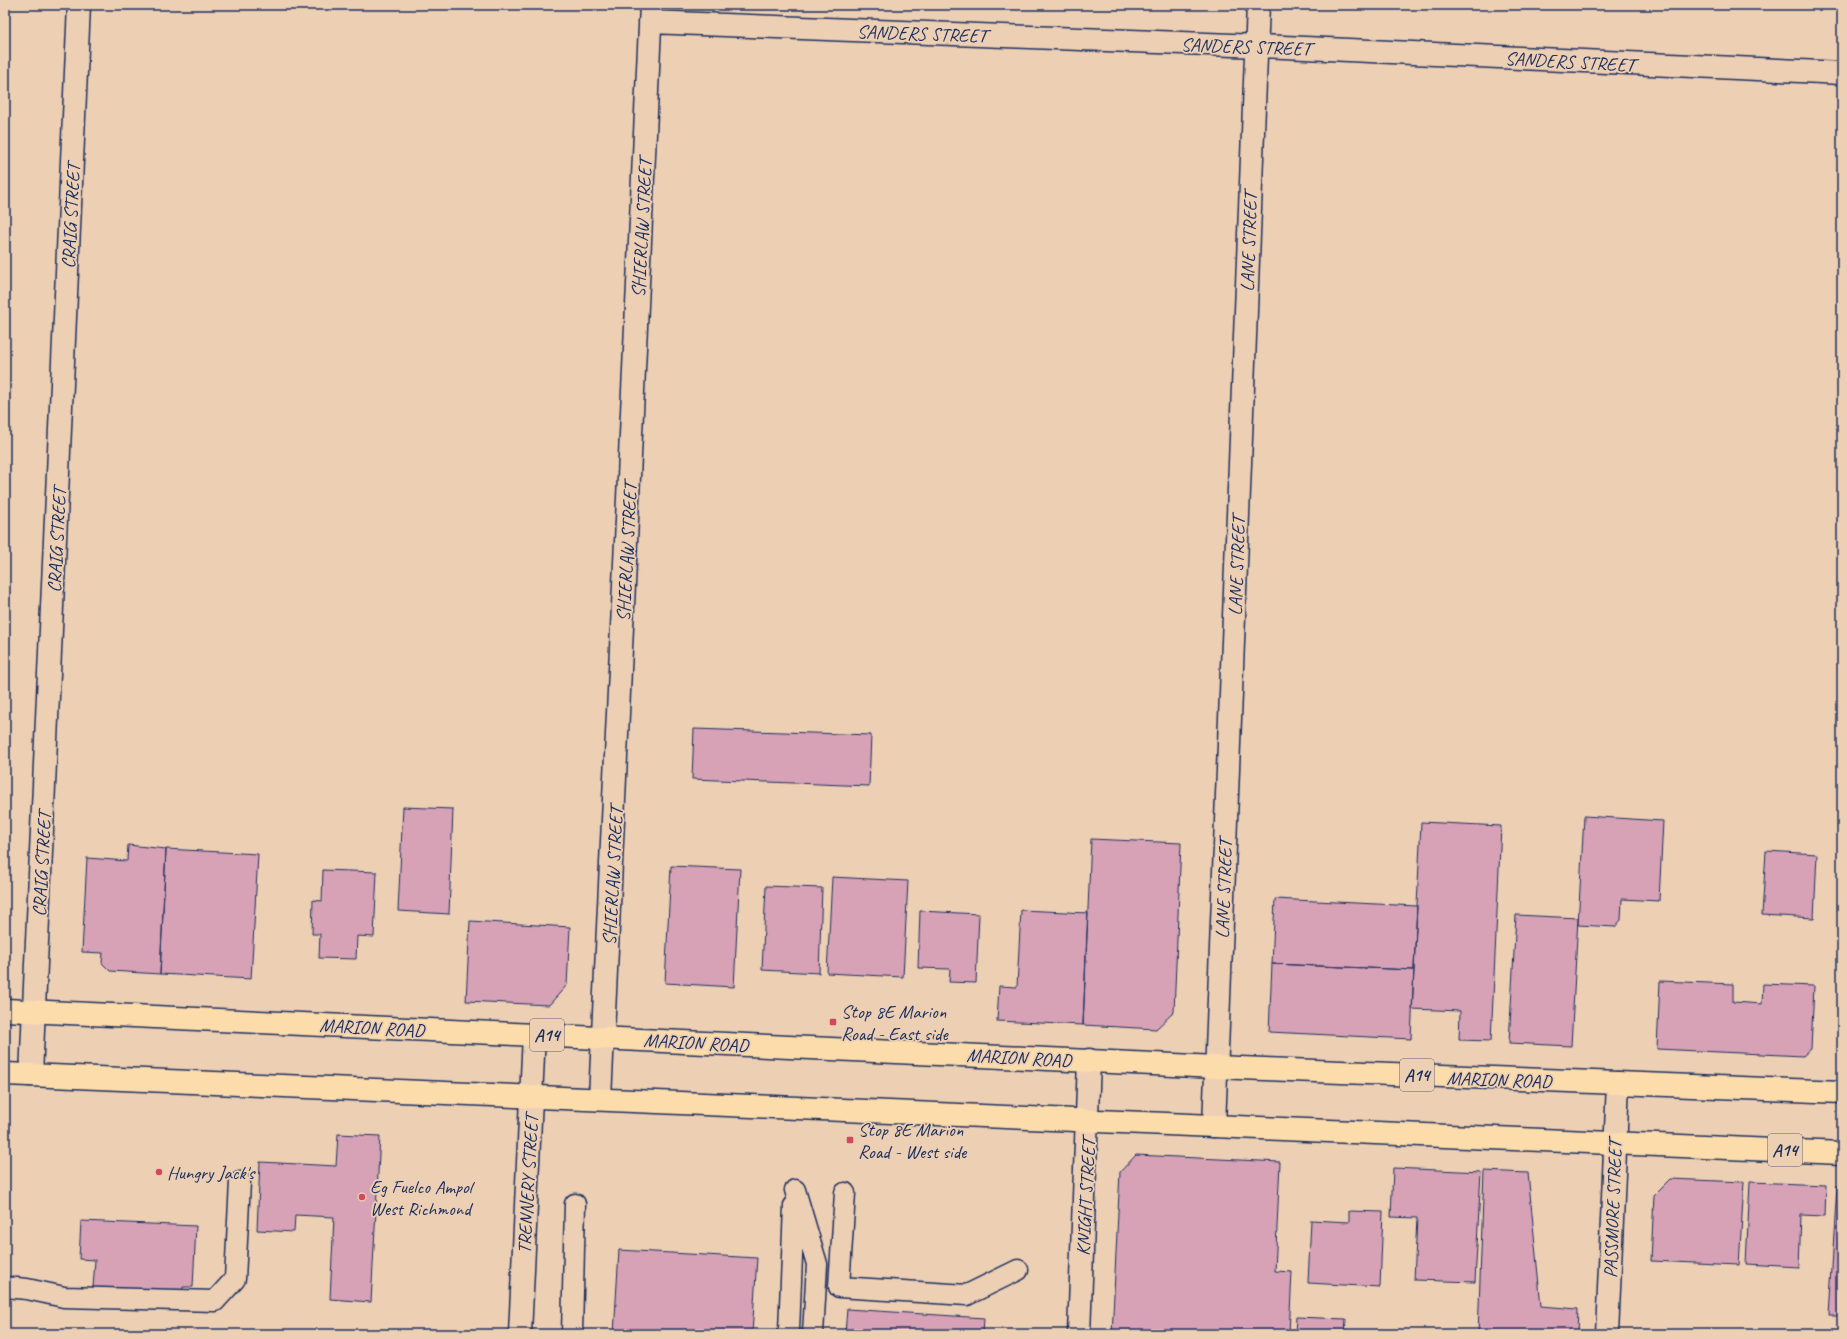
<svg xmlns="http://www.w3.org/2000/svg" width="1847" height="1339" font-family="Caveat,sans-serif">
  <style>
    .building { fill: #d7a1b6; stroke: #1b2f5e }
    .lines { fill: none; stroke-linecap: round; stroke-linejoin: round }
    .service-casing { stroke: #1b2f5e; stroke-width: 23 }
    .minor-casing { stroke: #1b2f5e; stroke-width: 25 }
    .primary-casing { stroke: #1b2f5e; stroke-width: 25 }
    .service { stroke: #edcfb4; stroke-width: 20 }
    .minor { stroke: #edcfb4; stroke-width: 22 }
    .primary { stroke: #fddcac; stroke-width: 22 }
    .poi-dot { fill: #d1495b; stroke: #edcfb4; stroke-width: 1.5 }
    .labels { text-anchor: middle; stroke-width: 3.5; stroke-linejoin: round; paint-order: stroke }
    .shield { fill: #edcfb4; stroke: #5a5f78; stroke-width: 1 }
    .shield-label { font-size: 18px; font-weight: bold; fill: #1b2f5e }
    .street-label { font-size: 19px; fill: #1b2f5e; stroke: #edcfb4 }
    .poi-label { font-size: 19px; fill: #1b2f5e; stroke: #edcfb4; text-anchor: start }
  </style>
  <rect width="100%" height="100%" fill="#edcfb4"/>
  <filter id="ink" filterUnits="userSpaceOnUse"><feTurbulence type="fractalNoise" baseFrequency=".025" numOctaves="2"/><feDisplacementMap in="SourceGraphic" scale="8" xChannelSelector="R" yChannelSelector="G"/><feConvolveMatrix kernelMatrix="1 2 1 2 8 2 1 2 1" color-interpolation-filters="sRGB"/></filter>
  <g filter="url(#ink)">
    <path class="building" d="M694,729L871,735L869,786L692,779Z
      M403,807L453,809L449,914L398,911Z
      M1584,816L1663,821L1659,901L1622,899L1621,920L1615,927L1578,925Z
      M1421,822L1501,826L1491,1041L1459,1040L1460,1011L1412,1009Z
      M1091,839L1181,843L1174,1012L1156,1029L1083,1025Z
      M128,845L166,849L160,974L110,971L102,963L103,953L82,952L87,858L127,861Z
      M166,849L258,854L251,979L160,974Z
      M1766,851L1817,854L1814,918L1762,915Z
      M671,866L740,869L734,987L665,983Z
      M323,870L377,872L374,937L357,936L356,959L319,958L320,934H312L313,900L322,901Z
      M832,877L908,881L903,977L827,973Z
      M766,886L822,888L819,973L762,970Z
      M1275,899L1417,906L1414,970L1272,964Z
      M1021,910L1088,913L1083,1025L997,1021L999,986L1017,987Z
      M920,911L979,914L976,983L949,982L950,969L918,968Z
      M1516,915L1578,918L1571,1046L1509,1043Z
      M470,921L570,927L567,985L549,1005L466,1001Z
      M1272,964L1414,970L1411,1039L1269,1032Z
      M1660,981L1733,984V1002L1762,1004L1763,984L1814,986L1811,1049L1803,1056L1657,1049Z
      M338,1134L380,1136L371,1302L330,1299L334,1217L295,1215L294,1232L257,1230L260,1162L336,1166Z
      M1136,1155L1280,1162L1275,1271L1292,1272L1289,1334H1112L1120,1172Z
      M1393,1168L1481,1172L1475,1282L1414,1280L1417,1218L1391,1217Z
      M1484,1171L1528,1173L1541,1306L1578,1309L1577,1334H1478Z
      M1670,1179L1744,1182L1739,1265L1651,1261L1654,1195Z
      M1750,1182L1826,1185L1825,1216L1801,1215L1799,1267L1746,1264Z
      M1837,1185H1842V1316H1829Z
      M1349,1211L1383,1212L1380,1287L1308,1283L1311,1220L1349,1222Z
      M81,1221L196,1226L193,1287H183V1305L93,1288L95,1260L79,1259Z
      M619,1250L757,1258L752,1334H614Z
      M847,1309L984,1318L983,1334H845Z
      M1296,1317L1346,1319L1345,1334H1295Z"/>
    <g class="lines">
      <defs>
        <path id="service" d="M795,1190L817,1264L813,1334
          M845,1193L839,1287L967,1295L1018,1270
          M5,1287L27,1289L64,1297L215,1301L235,1279L240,1182
          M572,1334L575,1204
          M787,1334L789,1331L794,1206"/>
        <path id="minor" d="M650,22L1284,47L1842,73
          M31,1075L79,5
          M600,1099L651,5
          M1214,1126L1258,5
          M520,1334L534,1034
          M1079,1334L1089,1060
          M1607,1334L1618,1083"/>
        <path id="primary" d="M5,1010L1216,1067L1842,1092
          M5,1074L1842,1153"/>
      </defs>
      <use href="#service" class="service-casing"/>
      <use href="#minor" class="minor-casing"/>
      <use href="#primary" class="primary-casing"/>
      <use href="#service" class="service"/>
      <use href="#minor" class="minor"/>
      <use href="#primary" class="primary"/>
    </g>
  </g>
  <g class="poi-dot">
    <rect x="829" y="1018" width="8" height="8" rx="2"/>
    <rect x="846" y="1136" width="8" height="8" rx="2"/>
    <circle cx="159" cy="1172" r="4"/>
    <circle cx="362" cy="1197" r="4"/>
  </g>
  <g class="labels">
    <g class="shield">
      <rect x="530" y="1019" width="34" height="32" rx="3"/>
      <rect x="1400" y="1059" width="34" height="32" rx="3"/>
      <rect x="1768" y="1134" width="34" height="32" rx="3"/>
    </g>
    <g class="shield-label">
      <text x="547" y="1041">A14</text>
      <text x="1417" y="1081">A14</text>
      <text x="1785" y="1156">A14</text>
    </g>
    <g class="street-label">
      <text transform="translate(922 33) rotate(2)" y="7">SANDERS STREET</text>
      <text transform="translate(1246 46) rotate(2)" y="7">SANDERS STREET</text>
      <text transform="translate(1570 61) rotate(3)" y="7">SANDERS STREET</text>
      <text transform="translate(70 216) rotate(-87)" y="7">CRAIG STREET</text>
      <text transform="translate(641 228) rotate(-87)" y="7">SHIERLAW STREET</text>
      <text transform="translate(1248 242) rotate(-88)" y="7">LANE STREET</text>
      <text transform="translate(56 540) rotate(-87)" y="7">CRAIG STREET</text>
      <text transform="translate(626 552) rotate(-87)" y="7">SHIERLAW STREET</text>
      <text transform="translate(1236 566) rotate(-88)" y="7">LANE STREET</text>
      <text transform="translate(41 864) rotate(-87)" y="7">CRAIG STREET</text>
      <text transform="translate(612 876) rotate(-87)" y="7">SHIERLAW STREET</text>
      <text transform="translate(1223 889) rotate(-88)" y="7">LANE STREET</text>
      <text transform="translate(372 1027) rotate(3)" y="7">MARION ROAD</text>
      <text transform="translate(696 1042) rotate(3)" y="7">MARION ROAD</text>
      <text transform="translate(1019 1057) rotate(3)" y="7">MARION ROAD</text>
      <text transform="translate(1499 1079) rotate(2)" y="7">MARION ROAD</text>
      <text transform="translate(527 1184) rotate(-87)" y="7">TRENNERY STREET</text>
      <text transform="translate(1085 1197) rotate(-87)" y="7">KNIGHT STREET</text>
      <text transform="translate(1612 1209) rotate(-88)" y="7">PASSMORE STREET</text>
    </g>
    <g class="poi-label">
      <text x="841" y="1018">Stop 8E Marion<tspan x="841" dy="22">Road - East side</tspan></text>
      <text x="858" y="1136">Stop 8E Marion<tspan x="858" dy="22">Road - West side</tspan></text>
      <text x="167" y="1179">Hungry Jack's</text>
      <text x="370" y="1193">Eg Fuelco Ampol<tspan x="370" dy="22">West Richmond</tspan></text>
    </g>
  </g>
  <rect width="1847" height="1339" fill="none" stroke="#edcfb4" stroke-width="20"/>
  <rect x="10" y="10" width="1827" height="1319" fill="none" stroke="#1b2f5e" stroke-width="1.5" filter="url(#ink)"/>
</svg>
